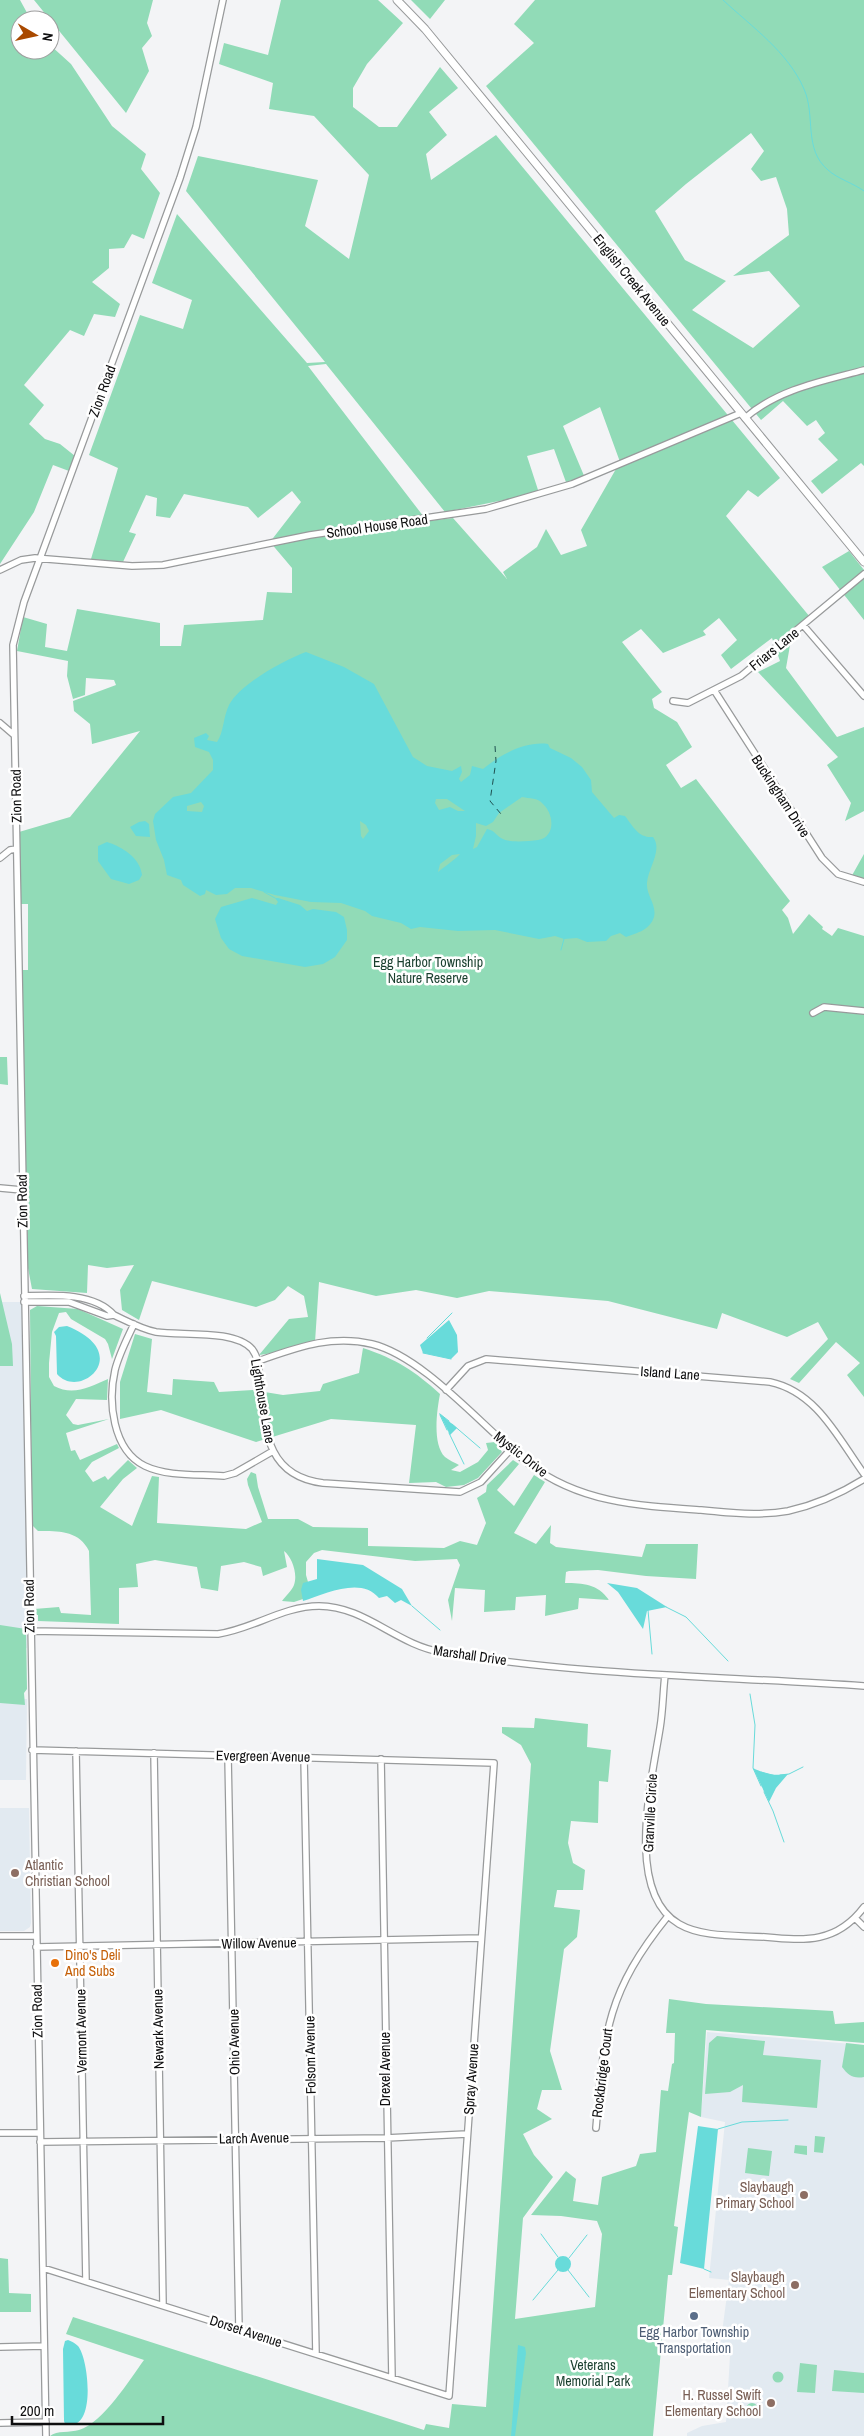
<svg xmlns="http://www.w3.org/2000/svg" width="864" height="2436" font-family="'Archivo Narrow',sans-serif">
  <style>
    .built { fill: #e2eaf1 }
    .green { fill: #91dbb7; fill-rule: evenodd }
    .water { fill: #68dbda; fill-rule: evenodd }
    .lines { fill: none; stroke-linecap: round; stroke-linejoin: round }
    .stream { stroke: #68dbda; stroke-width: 1 }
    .ferry { stroke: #1e5050; stroke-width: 1; stroke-dasharray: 6 5; stroke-linecap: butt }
    .minor-casing { stroke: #989a9b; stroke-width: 8 }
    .major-casing { stroke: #989a9b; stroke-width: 9 }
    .minor { stroke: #fff; stroke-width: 5.5 }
    .major { stroke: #fff; stroke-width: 7 }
    .education-dot { fill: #8d6e63; stroke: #fff; stroke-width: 2 }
    .food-dot { fill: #e8710a; stroke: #fff; stroke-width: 2 }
    .service-dot { fill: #5c6f8a; stroke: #fff; stroke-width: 2 }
    .labels { text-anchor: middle; stroke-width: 5; stroke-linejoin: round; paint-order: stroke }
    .street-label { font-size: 14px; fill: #0e0e0f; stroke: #fff }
    .park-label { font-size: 14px; fill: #193f2e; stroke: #fff }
    .education-label { font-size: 14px; fill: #785e54; stroke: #fff; text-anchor: end }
    .food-label { font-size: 14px; fill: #c56008; stroke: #fff; text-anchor: start }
    .service-label { font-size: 14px; fill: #4e5e75; stroke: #fff }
  </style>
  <rect width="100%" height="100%" fill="#f3f4f6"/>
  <path class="built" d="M0,1302H24L27,1648H0Z
    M0,1699H27L26,1780H0Z
    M0,1808H29L31,1923L30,1927L24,1931H0Z
    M707,2032L864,2045V2436H687V2433L702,2426L726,2422L730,2356L719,2355L729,2280L709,2278L725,2122L701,2117Z"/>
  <path class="green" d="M0,0H20L31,20H20V50H50V45L71,64L112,126L146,154L141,169L160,193L144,239L132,234L124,248L109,249V268L92,282L120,304L115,317L94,314L84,336L70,330L24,385L44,405L29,424L45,439L60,444L75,456L69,471L53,465L34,512L0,564Z
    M34,0H153L147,23L152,36L142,48L149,71L126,113Z
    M281,0H378L403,23L367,64L353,88V107L379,127H397L440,67L458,88L429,112L447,135L426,154L431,180L496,135L780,478L758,497L748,490L726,516L810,617L792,634L786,668L837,737L864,727V811L845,821L851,803L827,765L838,757L758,672L780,661L772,638L731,669L721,655L737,640L719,618L703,631L706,635L663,653L641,629L622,642L662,692L652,699L654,708L677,722L692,747L666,765L681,788L696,779L790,901L782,910L788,918L793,934L809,914L823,927L822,929L832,936L838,928L864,936V1397L847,1375L860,1363L836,1342L799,1383L790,1379L828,1339L818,1322L787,1337L722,1313L717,1329L608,1301L489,1291L457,1298L416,1290L376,1296L319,1282L315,1342L286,1351L259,1355L289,1319L308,1317L304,1296L288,1286L275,1300L256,1307L152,1281L139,1320L122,1310L120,1290L134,1265L107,1268L88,1265L87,1293L32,1289L28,1268L22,970H28V904H21L19,832L70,817L140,731L92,744L90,724L74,711L73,701L116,685L114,680L86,678L85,695L73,699L67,676L68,661L17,651L23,617L47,624L45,647L67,651L77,609L160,623V646H181L184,625L263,620L267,592L292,593V568L270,542L301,502L292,491L258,518L248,507L184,494L170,518L156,516L157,498L146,495L129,532L136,534L123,562L91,559L118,468L89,455L140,315L183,329L192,300L152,283L177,214L307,363L325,362L186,191L198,156L318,180L305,226L349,259L369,175L314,116L269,109L273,83L219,64L224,43L268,55ZM326,364L445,512L539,493L527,456L554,449L567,485L585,478L563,426L600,407L620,462L581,530L587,546L561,555L546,529L537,547L503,572L507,579L453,518L427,521L308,366Z
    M411,0H445L430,19Z
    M535,0H864V466L861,463L822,494L811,481L838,460L818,439L825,433L816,420L807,426L783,401L761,420L486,86L534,43L514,24ZM751,133L764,151L751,169L761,181L776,177L787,209L789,235L733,276L769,271L800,306L753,348L692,310L726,281L685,260L655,211L686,184Z
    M849,551L864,570V620L822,567Z
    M864,854V881L850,879Z
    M0,1057H7L8,1085L0,1084Z
    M0,1293L12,1344L13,1366H0Z
    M37,1306L78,1309L123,1329L112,1359L108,1344L105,1339L71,1319L66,1312L59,1313L52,1332L49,1363V1377L54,1386C73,1396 90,1387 108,1379L107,1400L76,1399L66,1415L73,1424L78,1425L109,1419L66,1433L71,1451L75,1450L80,1460L117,1444L119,1448L92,1462L85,1471L93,1482L105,1476L108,1480L128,1460L137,1468L123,1479L100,1507L132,1526L152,1476L159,1477L157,1523L246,1529L262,1522L248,1485L247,1479L251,1472L256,1474L258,1487L268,1519H298L313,1527L368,1528V1546L444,1548L460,1541L477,1545L486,1523L477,1498L486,1492L487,1485L513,1460L519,1464L497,1490L514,1506L534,1475L545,1482L514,1533L536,1544L551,1525L550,1543L556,1547L642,1557L646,1544H698L696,1579L646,1576L598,1570L569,1571L566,1572L565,1583C583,1583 598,1584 609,1600L579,1598L578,1609L545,1616L546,1595L516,1597L515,1610L484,1612L485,1590L455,1588L452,1621L448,1600L460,1565L457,1559L415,1561L322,1550L314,1553L306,1562V1575L312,1596L294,1602L282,1601C286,1596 292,1590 294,1585C298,1574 292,1557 284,1551L287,1567L263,1576L261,1567L244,1562L221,1566L218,1591L201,1588L197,1567L155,1560L136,1564L138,1587L119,1588V1624L38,1621V1615H34V1609L59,1607L61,1613L91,1615L89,1551C79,1530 57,1531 38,1531L32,1525L30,1310Z
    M135,1334L152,1339L147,1392L172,1395L173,1379L214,1382L219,1392L253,1390L283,1395L320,1391L323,1384L359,1373L363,1348C396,1359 415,1371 440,1394C437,1410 432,1444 445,1457C449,1460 455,1463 459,1465L451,1470L460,1472L478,1462L488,1450L486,1443L495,1442L502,1452L478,1478L464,1485L446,1487L436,1482L409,1483L416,1425L331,1419L256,1442L161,1410L120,1419V1382Z
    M0,1625L26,1629L27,1689L24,1693L25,1705L0,1703Z
    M535,1718L588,1724L587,1747L611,1750L608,1782L599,1781L598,1823L571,1821L568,1843L573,1863L585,1870L583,1890H557L554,1907L580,1910L577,1937L564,1949L550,2051L562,2090H542L537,2109L552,2119L523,2134L534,2155L553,2177L523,2218L515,2319L595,2307L602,2234L597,2221L561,2216L531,2215L566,2171L576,2179L573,2201L598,2205L602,2177L636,2166L640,2154L656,2152L661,2090L668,2091L672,2064L674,2063L675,2033H666L669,1999L706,2004L833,2011L835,2024L864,2022V2043L706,2030L701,2117L689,2112L674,2226L678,2227L672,2275H668L653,2436H50C57,2430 70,2433 79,2430C103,2423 130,2379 144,2360L66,2334L73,2317L424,2430L426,2424L449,2428L452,2404L486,2407L531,1764L521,1745L502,1733V1727L534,1728Z
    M717,2036L765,2041L763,2055L821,2060L817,2108L742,2102L743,2085L730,2092L705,2094L709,2043Z
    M846,2043L864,2045V2077C853,2079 848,2075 842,2067Z
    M815,2136L825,2137L823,2153L814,2152Z
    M795,2145L807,2146V2155L794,2153Z
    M748,2148L772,2151L769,2176L745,2173Z
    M0,2258L8,2259L9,2293L31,2294V2312H0Z
    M800,2363L817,2365L815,2393L797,2392Z
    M834,2370L864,2373V2393L832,2391Z
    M772.5 2377a5.5 5.5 0 1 1 11 0a5.5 5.5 0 1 1-11 0Z
    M746 2409a6 6 0 1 1 12 0a6 6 0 1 1-12 0Z"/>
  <path class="water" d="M306,652L344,667L374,684L413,757L427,766L452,771L461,766L462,772L459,779L461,782L470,775L472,766L483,769C500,755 524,741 548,744L550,748L571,758L582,767L591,780L592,792L614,818L619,815L625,816C634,828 639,838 653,837C663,850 648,868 647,883C646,895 657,905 654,917C650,930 637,933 626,937L620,933L611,936L606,941L587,942L577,938L564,939L555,936L539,939L495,930L458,931L420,927L411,929L401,923L372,916L365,911L341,903L311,902L275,895L251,888H235L227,894L216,895L206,890L205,894L200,896L183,885L181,880L167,875L164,860L156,840L153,821L155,814L173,797L191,793L213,770V760L209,752L195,747L194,738L206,733L209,736L207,740L217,742C224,732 223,717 229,705C240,684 284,660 306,652ZM522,797C530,799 537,797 543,804C554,814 556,837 538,840C529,841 511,843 503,839C497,837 495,830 487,829L477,847L473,849L476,836V823L486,826L493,822L499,813ZM436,799H447L465,811H458L450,807L439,810L435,803ZM201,802L204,806L202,812L187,811V806ZM360,821L366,825L369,831L363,839L361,836ZM460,854C456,859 444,867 438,872L440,864L452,855Z
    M139,822L145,821L149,824L150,837L136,836L130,827Z
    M107,842C122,847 140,857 142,875L139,880L129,884L111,879L98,861V846Z
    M252,898L276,905L278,902L275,898H278L300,905L307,911L313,909L336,912L344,917L347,930V940L335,957L323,964L305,967L242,956L229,949L221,938L215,919L221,907Z
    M449,1320L457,1335L458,1352L451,1359L423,1353L420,1345Z
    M67,1326C135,1353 80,1401 57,1374L56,1336L54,1332L59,1327Z
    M439,1413L457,1428L450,1435Z
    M317,1559L363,1565L402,1589L412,1606L401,1600L395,1603L387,1596L379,1598C361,1576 325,1594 303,1601L301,1590L303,1583L317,1579Z
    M607,1583L637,1588L667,1607L647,1611L643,1629L618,1592Z
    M753,1768C765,1774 774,1776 788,1774L776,1788L769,1802Z
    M698,2126L718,2129L704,2269L680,2263Z
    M555 2264a8 8 0 1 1 16 0a8 8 0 1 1-16 0Z
    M68,2340C71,2341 75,2343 78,2346C89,2359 97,2434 65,2424L64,2421L63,2349L65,2341Z
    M518,2345L525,2347L526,2353L515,2436H511Z"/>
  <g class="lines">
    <path class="stream" d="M723,0C752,27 788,52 804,89C816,116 803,149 828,170C838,179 853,183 864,191
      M264,892L275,898
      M561,950L564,939
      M427,1338L452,1313
      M423,1353L451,1359
      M440,1414L449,1421
      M440,1415L447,1430
      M452,1424L480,1448
      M449,1433L464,1464
      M412,1606L440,1630
      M666,1607L686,1617L728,1661
      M648,1610L652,1654
      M750,1694L755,1725L753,1768L761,1786
      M761,1772L776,1776
      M780,1775L789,1774L803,1767
      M764,1792L773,1811L784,1842
      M718,2129L742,2122L788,2120
      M541,2234L558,2257
      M569,2258L587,2235
      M704,2269L711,2272
      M568,2270L589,2297
      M533,2300L558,2270"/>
    <path class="ferry" d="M495,746L496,761L490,801L501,814"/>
    <defs>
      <path id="minor" d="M745,418C778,389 823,381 864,370
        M0,570L21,560L35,558L132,566L163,565L310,535L486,509L572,484L741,413
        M803,625L864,696
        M714,690L822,858L838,874L864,882
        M673,701L688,703L741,676L864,574
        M0,723L14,735
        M0,858L10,850L16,849
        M813,1013L824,1007L864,1011
        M0,1188L22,1190
        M24,1296C52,1295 94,1292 114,1315L107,1316L69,1302H24
        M114,1315C127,1321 141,1329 156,1332C182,1336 234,1329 252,1349C259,1358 259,1370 260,1382C265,1428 265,1476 323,1483L460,1492L481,1482L511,1449
        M134,1324C127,1339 119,1354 115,1370C108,1401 112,1450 145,1466C168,1477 199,1474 224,1476L235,1473L273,1451
        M258,1361C296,1348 331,1334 372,1344C425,1357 484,1429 529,1464C580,1503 640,1506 701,1510C730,1513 759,1516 788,1511C815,1505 840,1494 864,1479
        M446,1390L468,1366L486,1359L770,1382C817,1392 838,1438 864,1474
        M30,1631L218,1634C253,1629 283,1606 319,1606C365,1606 397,1645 441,1652C581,1676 723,1676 864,1686
        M665,1675C663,1692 663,1710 660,1728C652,1779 624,1892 679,1924C703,1938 739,1935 765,1937C806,1941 837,1943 864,1907
        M32,1750L494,1763L449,2396L43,2268
        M76,1751L86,2281
        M154,1753L163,2305
        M228,1756L239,2329
        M304,1757L316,2354
        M381,1759L392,2378
        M855,1918L864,1927
        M0,1936H36
        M36,1947L481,1938
        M596,2128C604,2033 606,1993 668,1916
        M0,2133H40
        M40,2142L386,2138L467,2134
        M0,2347L44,2346
        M0,2423L46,2422
        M46,2436L13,645L24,602L180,178L196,127L223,0"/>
      <path id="major" d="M397,0L425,29L864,562"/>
    </defs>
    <use href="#minor" class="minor-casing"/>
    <use href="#major" class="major-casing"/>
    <use href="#minor" class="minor"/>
    <use href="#major" class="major"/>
  </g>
  <g class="education-dot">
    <circle cx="15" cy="1873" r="5"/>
    <circle cx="804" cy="2195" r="5"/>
    <circle cx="795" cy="2285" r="5"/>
    <circle cx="771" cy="2403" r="5"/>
  </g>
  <circle class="food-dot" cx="55" cy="1963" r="5"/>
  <circle class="service-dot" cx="694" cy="2316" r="5"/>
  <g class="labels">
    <g class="street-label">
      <text transform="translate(632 280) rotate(51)" y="5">English Creek Avenue</text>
      <text transform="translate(102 391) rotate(-70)" y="5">Zion Road</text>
      <text transform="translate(377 526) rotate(-8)" y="5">School House Road</text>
      <text transform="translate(774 649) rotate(-39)" y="5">Friars Lane</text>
      <text transform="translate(16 796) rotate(-91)" y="5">Zion Road</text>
      <text transform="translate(781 796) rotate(57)" y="5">Buckingham Drive</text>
      <text transform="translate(22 1201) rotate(-91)" y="5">Zion Road</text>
      <text transform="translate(670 1373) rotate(4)" y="5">Island Lane</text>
      <text transform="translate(263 1401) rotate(80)" y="5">Lighthouse Lane</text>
      <text transform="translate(521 1454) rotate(38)" y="5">Mystic Drive</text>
      <text transform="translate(29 1606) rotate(-91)" y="5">Zion Road</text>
      <text transform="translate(470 1655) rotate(8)" y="5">Marshall Drive</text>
      <text transform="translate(263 1756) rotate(1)" y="5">Evergreen Avenue</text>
      <text transform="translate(650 1813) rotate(-87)" y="5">Granville Circle</text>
      <text transform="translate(259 1943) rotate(-1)" y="5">Willow Avenue</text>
      <text transform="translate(37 2011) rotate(-91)" y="5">Zion Road</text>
      <text transform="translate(158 2029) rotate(-91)" y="5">Newark Avenue</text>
      <text transform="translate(81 2031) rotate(-91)" y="5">Vermont Avenue</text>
      <text transform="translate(234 2042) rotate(-91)" y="5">Ohio Avenue</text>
      <text transform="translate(310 2055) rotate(-91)" y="5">Folsom Avenue</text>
      <text transform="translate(385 2069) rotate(-90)" y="5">Drexel Avenue</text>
      <text transform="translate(602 2073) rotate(-83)" y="5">Rockbridge Court</text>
      <text transform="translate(471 2079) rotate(-86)" y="5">Spray Avenue</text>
      <text transform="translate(254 2138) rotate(-1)" y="5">Larch Avenue</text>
      <text transform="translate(246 2331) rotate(18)" y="5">Dorset Avenue</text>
    </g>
    <g class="park-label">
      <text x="428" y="967">Egg Harbor Township<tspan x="428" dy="16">Nature Reserve</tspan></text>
      <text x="593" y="2370">Veterans<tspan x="593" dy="16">Memorial Park</tspan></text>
    </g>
    <g class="education-label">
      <text x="25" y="1870" text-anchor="start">Atlantic<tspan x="25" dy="16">Christian School</tspan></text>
      <text x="794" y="2192">Slaybaugh<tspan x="794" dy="16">Primary School</tspan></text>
      <text x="785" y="2282">Slaybaugh<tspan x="785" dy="16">Elementary School</tspan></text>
      <text x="761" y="2400">H. Russel Swift<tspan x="761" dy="16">Elementary School</tspan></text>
    </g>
    <g class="food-label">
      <text x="65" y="1960">Dino's Deli<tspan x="65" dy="16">And Subs</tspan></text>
    </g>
    <g class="service-label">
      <text x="694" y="2337">Egg Harbor Township<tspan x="694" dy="16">Transportation</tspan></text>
    </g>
  </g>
  <g transform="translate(35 35) rotate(99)"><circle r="24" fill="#ffffff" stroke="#9f9f9f"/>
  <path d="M0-4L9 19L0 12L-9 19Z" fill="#a94900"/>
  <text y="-8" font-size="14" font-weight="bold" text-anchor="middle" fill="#0e0e0f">N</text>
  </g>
  <path d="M12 2416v8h151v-8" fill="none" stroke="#0e0e0f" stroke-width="2.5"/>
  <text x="20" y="2416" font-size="15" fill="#0e0e0f" stroke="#ffffff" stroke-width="4" paint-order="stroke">200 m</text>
</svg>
